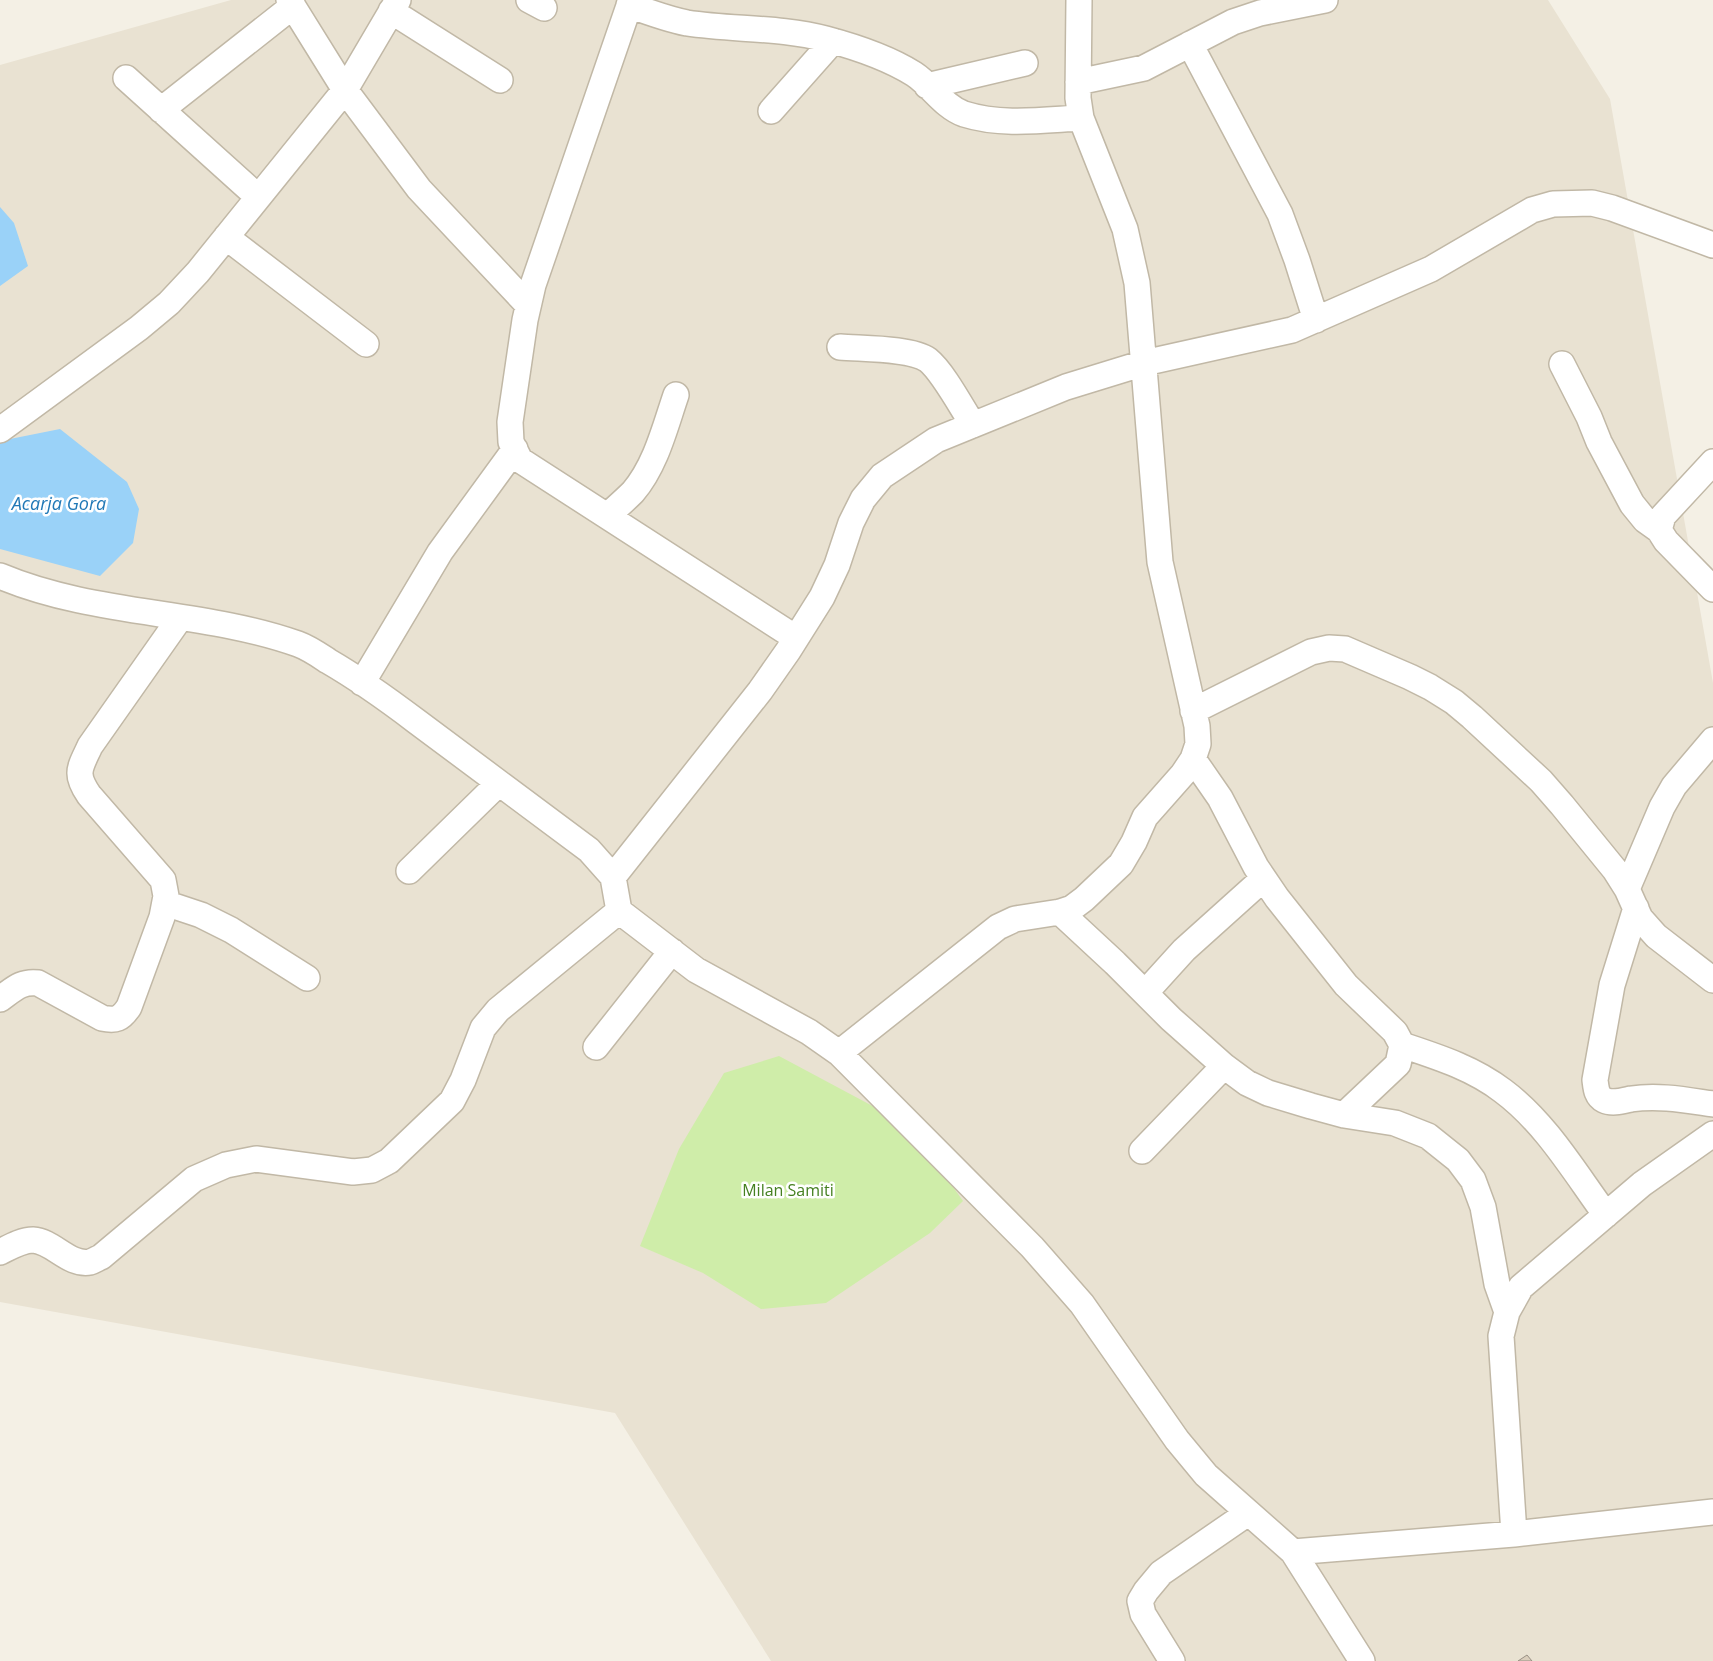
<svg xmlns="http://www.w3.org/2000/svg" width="1713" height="1661" font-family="'Open Sans',sans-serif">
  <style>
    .residential { fill: #e9e2d2 }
    .green { fill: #cfeda9 }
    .water { fill: #9ad2f8 }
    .building { fill: #dacebc; stroke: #999084 }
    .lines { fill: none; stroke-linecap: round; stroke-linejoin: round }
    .minor-casing { stroke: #c1b8a6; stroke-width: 28 }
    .minor { stroke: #fff; stroke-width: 25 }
    .labels { text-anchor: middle; stroke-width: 5; stroke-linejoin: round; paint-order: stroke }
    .park-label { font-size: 16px; fill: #458021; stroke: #fff }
    .water-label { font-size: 18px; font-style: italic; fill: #2078b6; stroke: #fff }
  </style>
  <rect width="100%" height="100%" fill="#f4f0e5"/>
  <path class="residential" d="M231,0H1548L1610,99L1713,683V1661H771L615,1413L0,1302V65Z"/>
  <path class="green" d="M779,1056L910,1126L963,1201L930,1233L826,1303L761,1309L703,1273L640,1246L679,1149L724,1073Z"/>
  <path class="water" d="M0,207L14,223L28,266L0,286Z
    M60,429L127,482L139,509L133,543L100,576L0,549V441Z"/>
  <path class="building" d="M1527,1655L1532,1661H1518Z"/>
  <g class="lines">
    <defs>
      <path id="minor" d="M289,0L345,90L419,189L528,305
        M529,0L544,8
        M631,0L533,285L525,320L510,422L511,442L520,460L796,638
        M629,5C648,12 667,19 687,23C733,30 781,27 826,39C856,47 887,57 914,74C931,85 944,107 964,114C1002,126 1043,120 1081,118
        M391,11L500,80
        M1190,44L1280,214L1297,260L1316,320
        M126,78L258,197
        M1078,82L1144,68L1233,22L1260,13L1325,0
        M927,86L1025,63
        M161,110L293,6
        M771,111L833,41
        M226,237L366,344
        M840,347C862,349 911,348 928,360C943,372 962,408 973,425
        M1562,364L1589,417L1599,442L1632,504L1645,520L1659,530
        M0,430L139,328L169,303L198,272L345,90L398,0
        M1713,462L1663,516L1659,530L1666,541L1713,589
        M607,516C616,508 625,500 633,492C656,465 665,427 676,395
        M0,576C95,616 202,610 298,644C309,648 319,655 328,661C359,679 387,699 416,721C474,764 531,807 589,850L613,877L619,911L696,970L809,1032L839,1053L1032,1247L1082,1304L1177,1440L1206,1475L1293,1552L1362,1661
        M362,683L440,552L515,449
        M1193,711L1311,652L1329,648L1345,649L1410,677L1430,687L1454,702L1472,717L1541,781L1562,805L1615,870L1627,889L1640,918L1656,936L1713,980
        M1193,759L1220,798L1256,867L1277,898L1346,985L1395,1032L1402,1045L1398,1064L1344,1115
        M409,871L499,783
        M613,877L760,691L788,651L822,597L837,565L851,523L863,499L882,476L936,440L1066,387L1144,363L1292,330L1431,269L1532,210L1553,204L1592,203L1612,208L1713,245
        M1627,889L1662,807L1674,786L1713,740
        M165,903L201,915L231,930L307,978
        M1636,908L1612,985L1595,1080C1596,1087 1596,1096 1604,1100C1612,1104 1622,1101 1631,1099C1659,1095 1685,1100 1713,1104
        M1060,912L1115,963L1171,1019L1224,1066L1247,1083L1268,1093L1311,1106L1344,1115L1395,1123L1428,1136L1458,1160L1473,1180L1483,1207L1497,1284L1507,1312
        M1145,993L1184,950L1263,879
        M0,999C14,989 21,981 38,983L102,1018C116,1021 121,1019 129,1007L162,917L166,896L163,880L89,795C74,773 80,768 90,746L180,618
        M1402,1045C1438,1057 1473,1068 1503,1091C1546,1123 1575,1173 1606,1215
        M596,1047L672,951
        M839,1053L998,927L1015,919L1060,912L1072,908L1084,899L1121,864L1134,842L1145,817L1183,774L1193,759L1198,744L1197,726L1160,562L1137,283L1125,229L1081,118L1078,98L1079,0
        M1142,1151L1224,1066
        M0,1252C10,1247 22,1240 33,1240C53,1241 69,1266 90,1262C94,1261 98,1258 101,1257L194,1179L226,1165L256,1159L353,1172L372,1170L389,1161L452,1101L463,1080L483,1028L498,1010L619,911
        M1514,1534L1501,1336L1507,1312L1521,1287L1642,1184L1713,1134
        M1293,1552L1514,1534L1713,1512
        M1172,1661L1143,1614L1140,1601L1146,1591L1161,1573L1248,1513"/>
    </defs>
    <use href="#minor" class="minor-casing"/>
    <use href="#minor" class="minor"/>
  </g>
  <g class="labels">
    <g class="park-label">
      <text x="788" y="1196">Milan Samiti</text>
    </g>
    <g class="water-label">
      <text x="59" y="510">Acarja Gora</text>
    </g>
  </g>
</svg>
